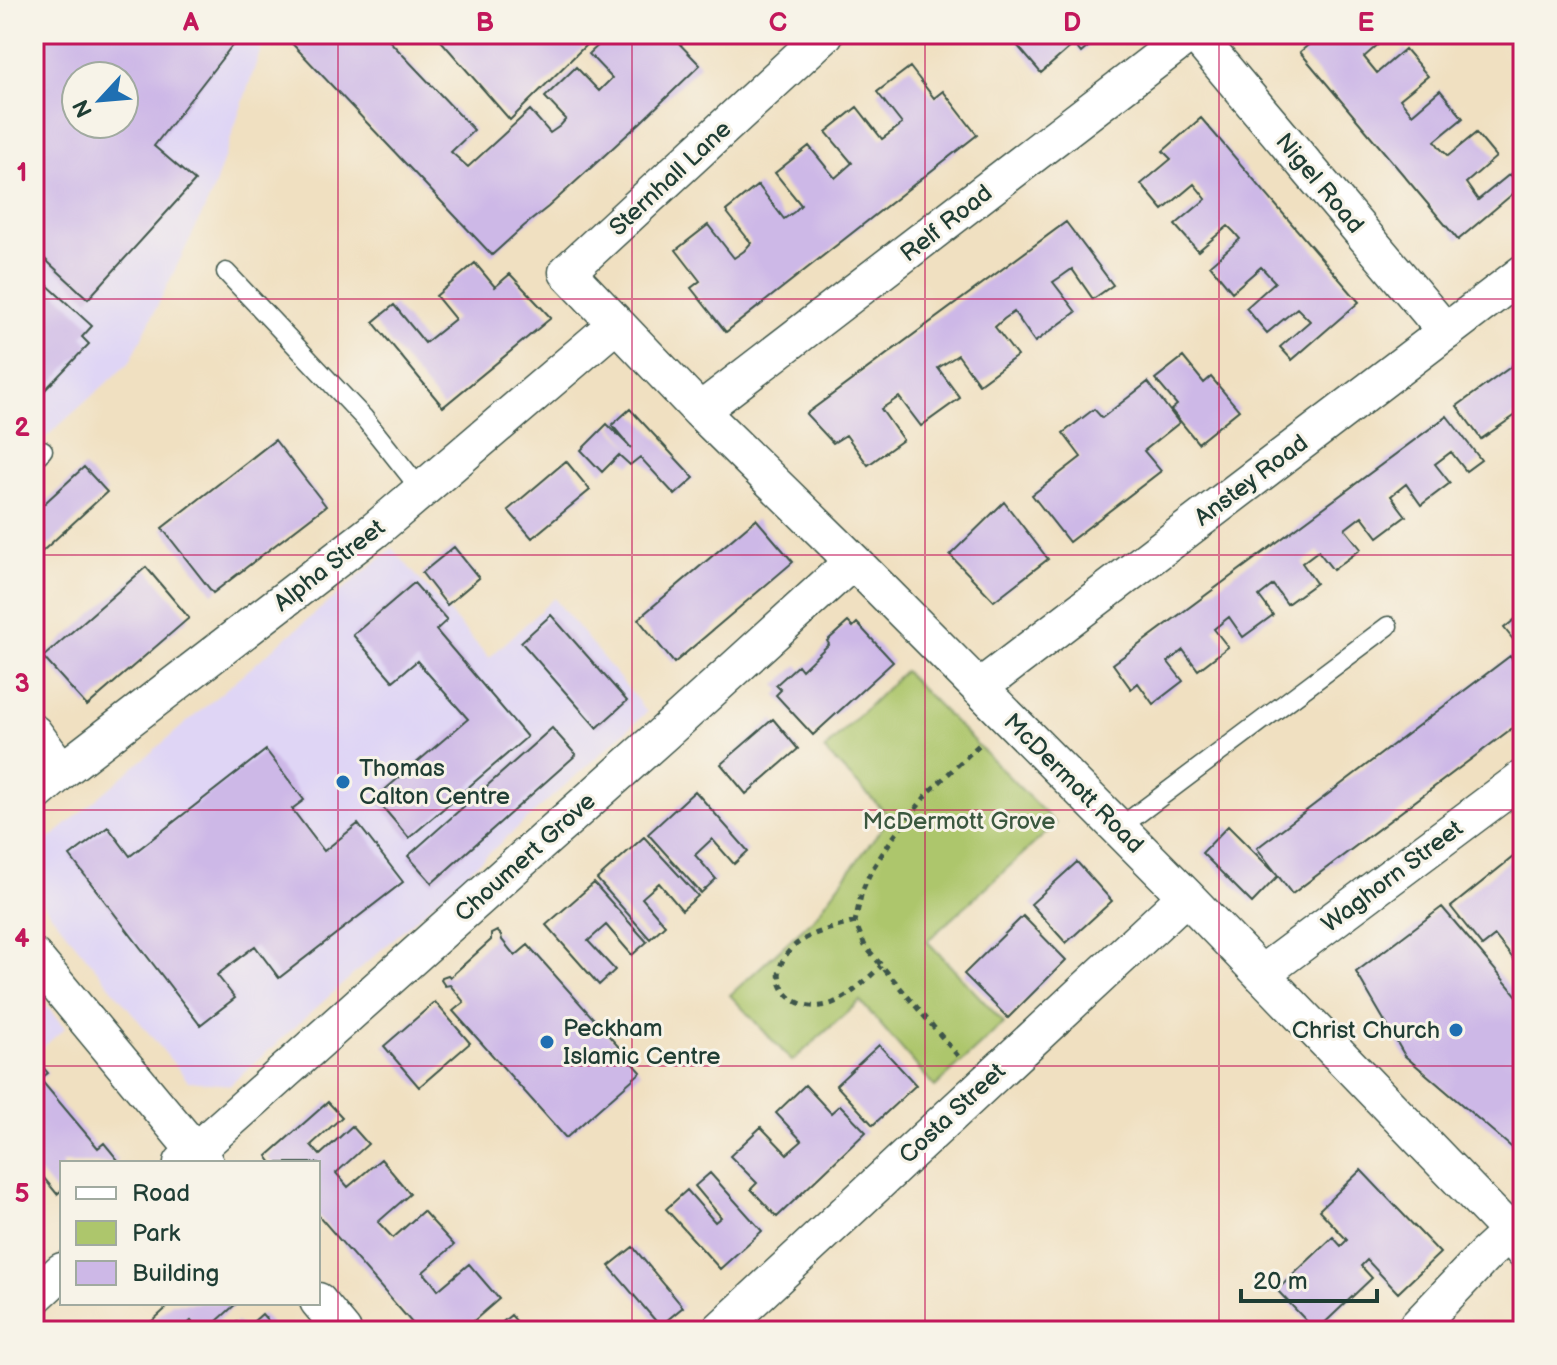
<svg xmlns="http://www.w3.org/2000/svg" width="1557" height="1365" font-family="'Balsamiq Sans',sans-serif">
  <style>
    .built { fill: #dfd5f5; fill-rule: evenodd }
    .green { fill: #adc66c; stroke: #668250; stroke-width: 2 }
    .building { fill: #cdb8e7; fill-rule: evenodd }
    .lines { fill: none; stroke-linecap: round; stroke-linejoin: round }
    .lane-casing { stroke: #3e5549; stroke-width: 21 }
    .street-casing { stroke: #3e5549; stroke-width: 39 }
    .path { stroke: #3e5549; stroke-width: 5; stroke-dasharray: 6 6; stroke-linecap: butt }
    .lane { stroke: #fff; stroke-width: 18 }
    .street { stroke: #fff; stroke-width: 36 }
    .grid { fill: none; stroke: #c2185b; stroke-width: 2; stroke-opacity: 0.55 }
    .poi-dot { fill: #1f6fb2; stroke: #f7f3e8; stroke-width: 3 }
    .labels { text-anchor: middle; stroke-width: 6; stroke-linejoin: round; paint-order: stroke }
    .street-label { font-size: 24px; fill: #1f3d34; stroke: #f7f3e8 }
    .poi-label { font-size: 24px; fill: #1f3d34; stroke: #f7f3e8; text-anchor: start }
    .park-label { font-size: 24px; fill: #3b583f; stroke: #f7f3e8 }
    .neatline { fill: none; stroke: #c2185b; stroke-width: 3 }
    .grid-label { font-size: 26px; text-anchor: middle; font-weight: bold; fill: #c2185b }
  </style>
  <rect width="100%" height="100%" fill="#f7f3e8"/>
  <filter id="ink" filterUnits="userSpaceOnUse"><feTurbulence type="fractalNoise" baseFrequency=".0125" numOctaves="2"/><feDisplacementMap in="SourceGraphic" scale="16" xChannelSelector="R" yChannelSelector="G"/><feConvolveMatrix kernelMatrix="1 2 1 2 8 2 1 2 1" color-interpolation-filters="sRGB"/></filter>
  <filter id="wash" filterUnits="userSpaceOnUse"><feTurbulence type="fractalNoise" baseFrequency=".006" numOctaves="4" result="noise"/><feDisplacementMap in="SourceGraphic" scale="32" xChannelSelector="R" yChannelSelector="G"/><feGaussianBlur stdDeviation="1.8" result="paint"/><feColorMatrix in="noise" values="0 0 0 0 0 0 0 0 0 0 0 0 0 0 0 0 0 1.4 0 .05"/><feComposite in="paint" operator="in"/></filter>
  <g filter="url(#wash)">
    <rect width="100%" height="100%" fill="#f0e0c1"/>
    <path class="built" d="M34,34H266L212,194L130,362L34,448ZM76,76H124V124H76Z
      M392,548L489,658L554,598L647,712L230,1085L188,1081L34,893V852Z
      M34,991L65,1028L34,1055Z"/>
    <path class="green" d="M904,671L1056,824L927,941L1004,1023L935,1087L860,1001L792,1061L730,995L814,918L890,817L824,750Z"/>
    <g id="blocks">
      <path class="building" d="M34,34H241L154,146L195,181L88,299L34,249ZM76,76H124V124H76Z
        M283,34H383L474,130L451,152L468,167L530,110L550,133L560,126L566,119L545,97L576,67L599,91L612,78L589,54L604,40L598,34H670L700,65L641,122L548,207L524,226L492,255Z
        M435,34H591L594,37L510,120Z
        M1030,34H1103L1081,53L1074,44L1041,73L1017,45Z
        M1321,34H1390L1364,57L1377,73L1405,49L1428,76L1400,99L1412,114L1440,90L1463,118L1435,141L1440,148L1448,156L1476,133L1496,157L1466,183L1478,200L1510,174L1521,187L1458,240L1300,52Z
        M910,67L934,98L943,91L977,135L726,332L691,288L700,281L676,250L708,225L734,258L744,251L751,243L726,211L758,185L784,219L794,212L801,205L775,173L809,146L835,178L852,163L826,132L857,107L882,139L902,124L877,92Z
        M1201,118L1359,302L1292,360L1280,347L1310,321L1297,308L1267,333L1246,308L1275,282L1261,267L1232,292L1210,265L1240,239L1234,232L1228,226L1198,251L1175,225L1206,199L1194,184L1163,210L1141,184L1171,159L1163,151Z
        M1066,222L1113,285L1093,299L1072,269L1062,276L1053,282L1076,312L1035,342L1014,312L1004,319L995,327L1017,356L979,384L958,355L938,368L960,398L921,426L899,397L881,409L903,440L868,465L846,435L833,443L806,414Z
        M475,263L495,287L510,274L551,318L443,407L373,322L394,305L425,343L455,319L436,296Z
        M34,273L92,326L82,337L89,344L44,391L37,383L34,386Z
        M1183,357L1204,383L1211,377L1239,410L1198,443L1171,410L1177,405L1155,379Z
        M1523,358V410L1481,439L1457,406Z
        M1148,382L1179,423L1144,451L1161,471L1069,542L1032,495L1081,457L1063,433L1094,409L1102,418Z
        M630,409L694,478L675,495L640,457L630,465L619,455L602,472L581,450L607,424L631,448L612,425Z
        M1447,416L1481,460L1466,471L1451,452L1435,464L1450,483L1421,505L1406,484L1391,496L1406,516L1378,537L1362,516L1345,529L1361,549L1333,570L1318,551L1302,563L1316,583L1287,604L1273,585L1259,596L1273,615L1243,637L1229,617L1214,629L1228,647L1198,670L1183,650L1168,662L1183,681L1153,704L1138,683L1131,689L1113,664Z
        M275,440L326,506L213,593L162,528Z
        M566,461L590,490L532,538L508,510Z
        M84,467L107,492L34,559V513Z
        M1004,502L1048,559L994,601L950,555Z
        M756,519L793,562L674,663L638,619Z
        M454,547L479,578L447,605L422,573Z
        M146,567L189,618L87,706L43,657Z
        M414,583L447,620L436,630L527,737L409,838L375,798L468,719L417,661L393,681L353,635Z
        M1523,613V652L1504,628Z
        M551,615L627,701L597,728L521,642Z
        M848,622L853,627L857,623L893,662L813,735L776,695L781,690L776,685L798,665L802,670L829,644L827,641Z
        M1510,656L1517,666L1523,661V720L1292,894L1257,848Z
        M773,719L798,749L746,794L721,764Z
        M552,728L576,755L432,883L408,856Z
        M266,750L304,800L292,809L324,851L358,824L403,882L279,978L255,946L217,975L235,998L200,1025L70,856L108,827L130,856Z
        M695,791L748,851L734,864L712,839L695,855L716,879L701,893L648,834Z
        M1228,826L1278,876L1252,903L1202,853Z
        M644,837L698,896L682,910L659,883L650,891L642,898L665,925L650,939L597,879Z
        M1518,853L1523,860V971L1495,936L1482,946L1451,907Z
        M1077,862L1112,901L1066,943L1031,904Z
        M594,883L647,942L632,955L606,925L588,941L615,970L599,985L546,925Z
        M1442,907L1523,1003V1147L1517,1152L1405,1056L1356,972Z
        M1023,916L1066,960L1008,1018L964,974Z
        M497,931L501,935L502,940L515,956L528,945L641,1072L566,1138L453,1011L464,1002L450,985L445,986L441,980L442,977L448,975L450,977L491,940V934Z
        M435,1002L470,1043L419,1087L384,1046Z
        M879,1045L916,1085L873,1125L836,1085Z
        M34,1057L48,1073L40,1079L98,1148L104,1143L118,1160L114,1163H62V1190L57,1194L34,1166Z
        M805,1085L831,1113L840,1105L866,1132L777,1217L751,1189L757,1183L730,1156L761,1127L787,1154L802,1141L776,1113Z
        M328,1102L342,1117L311,1145L320,1155L352,1126L368,1144L336,1173L348,1187L381,1159L410,1194L378,1222L393,1238L423,1211L454,1245L423,1272L431,1281L438,1290L469,1264L499,1299L469,1325L474,1331H419L318,1215V1163H272L267,1156Z
        M1361,1170L1440,1253L1398,1293L1367,1260L1361,1266L1372,1278L1316,1331L1277,1290L1333,1237L1341,1246L1347,1240L1319,1210Z
        M710,1173L762,1231L720,1269L666,1209L687,1190L715,1222L721,1217L695,1186Z
        M633,1247L683,1307L660,1326L609,1266Z
        M172,1303H237L206,1331H201L191,1321L180,1331H159L151,1322Z
        M262,1314L277,1331H228L237,1322L244,1330Z
        M511,1315L525,1331H492Z"/>
    </g>
  </g>
  <g filter="url(#ink)">
    <use href="#blocks" fill-opacity="0" stroke="#3e5549" stroke-width="2"/>
    <g class="lines">
      <defs>
        <path id="lane" d="M226,272L364,418L422,491
          M34,459L43,450
          M1119,828L1388,626"/>
        <path id="street" d="M825,34L567,272L700,411L853,561L1186,896L1510,1232L1523,1251
          M1195,34L1446,332
          M700,411L1190,34
          M979,688L1523,273
          M34,733L62,771
          M34,795L62,771L375,530L616,324
          M34,957L205,1163
          M1261,974L1523,778
          M182,1163L664,733L853,561
          M34,1297L62,1271
          M318,1301L343,1331
          M719,1331L1186,896
          M1413,1331L1486,1254L1523,1220"/>
      </defs>
      <use href="#lane" class="lane-casing"/>
      <use href="#street" class="street-casing"/>
      <path class="path" d="M855,922C834,928 810,932 793,947C759,979 794,1018 833,1003C852,995 866,980 881,966
        M958,1056L865,946L855,922L862,891L871,871L892,839L929,792L979,745"/>
      <use href="#lane" class="lane"/>
      <use href="#street" class="street"/>
    </g>
  </g>
  <path class="grid" d="M338,34V1331M632,34V1331M925,34V1331M1219,34V1331M34,299H1523M34,555H1523M34,810H1523M34,1066H1523"/>
  <g class="poi-dot">
    <circle cx="343" cy="782" r="8"/>
    <circle cx="1456" cy="1030" r="8"/>
    <circle cx="547" cy="1042" r="8"/>
  </g>
  <g class="labels">
    <g class="street-label">
      <text transform="translate(670 178) rotate(-43)" y="8">Sternhall Lane</text>
      <text transform="translate(1320 183) rotate(50)" y="8">Nigel Road</text>
      <text transform="translate(946 223) rotate(-38)" y="8">Relf Road</text>
      <text transform="translate(1251 480) rotate(-37)" y="8">Anstey Road</text>
      <text transform="translate(329 565) rotate(-38)" y="8">Alpha Street</text>
      <text transform="translate(1074 783) rotate(45)" y="8">McDermott Road</text>
      <text transform="translate(525 857) rotate(-42)" y="8">Choumert Grove</text>
      <text transform="translate(1392 876) rotate(-37)" y="8">Waghorn Street</text>
      <text transform="translate(952 1113) rotate(-43)" y="8">Costa Street</text>
    </g>
    <g class="poi-label">
      <text x="359" y="776">Thomas<tspan x="359" dy="28">Calton Centre</tspan></text>
      <text x="563" y="1036">Peckham<tspan x="563" dy="28">Islamic Centre</tspan></text>
      <text x="1440" y="1038" text-anchor="end">Christ Church</text>
    </g>
    <g class="park-label">
      <text x="959" y="829">McDermott Grove</text>
    </g>
  </g>
  <rect width="1557" height="1365" fill="none" stroke="#f7f3e8" stroke-width="88"/>
  <rect x="60" y="1161" width="260" height="144" fill="#f7f3e8" stroke="#a1aaa0" stroke-width="2"/>
  <rect x="76" y="1187" width="40" height="12" fill="#ffffff" stroke="#a1aaa0" stroke-width="2"/>
  <text x="132" y="1201" font-size="24" fill="#1f3d34">Road</text>
  <rect x="76" y="1221" width="40" height="24" fill="#adc66c" stroke="#a1aaa0" stroke-width="2"/>
  <text x="132" y="1241" font-size="24" fill="#1f3d34">Park</text>
  <rect x="76" y="1261" width="40" height="24" fill="#cdb8e7" stroke="#a1aaa0" stroke-width="2"/>
  <text x="132" y="1281" font-size="24" fill="#1f3d34">Building</text>
  <g transform="translate(100 100) rotate(244)"><circle r="38" fill="#f7f3e8" stroke="#a1aaa0" stroke-width="2"/>
  <path d="M0-6L14 30L0 20L-14 30Z" fill="#1f6fb2"/>
  <text y="-12" font-size="22" font-weight="bold" text-anchor="middle" fill="#1f3d34">N</text>
  </g>
  <path d="M1241 1289v12h136v-12" fill="none" stroke="#1f3d34" stroke-width="4"/>
  <text x="1253" y="1289" font-size="24" fill="#1f3d34" stroke="#f7f3e8" stroke-width="6" paint-order="stroke">20 m</text>
  <rect x="44" y="44" width="1469" height="1277" class="neatline"/>
  <g class="grid-label">
    <text x="191" y="31">A</text>
    <text x="485" y="31">B</text>
    <text x="778" y="31">C</text>
    <text x="1072" y="31">D</text>
    <text x="1366" y="31">E</text>
    <text x="22" y="181">1</text>
    <text x="22" y="436">2</text>
    <text x="22" y="692">3</text>
    <text x="22" y="947">4</text>
    <text x="22" y="1202">5</text>
  </g>
</svg>
